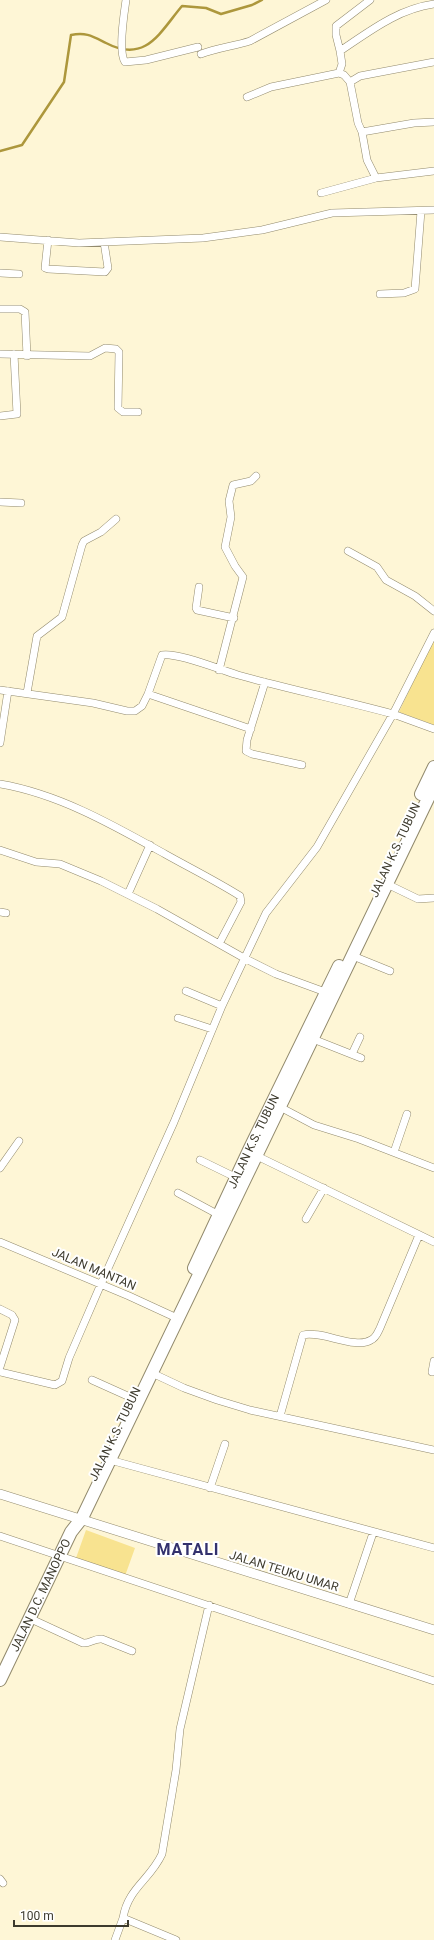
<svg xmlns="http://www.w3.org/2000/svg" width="434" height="1940" font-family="Roboto,sans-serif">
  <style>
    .green { fill: #f8e390 }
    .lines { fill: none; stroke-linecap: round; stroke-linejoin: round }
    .stream { stroke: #ad973c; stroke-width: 2.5 }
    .minor-casing { stroke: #928a6d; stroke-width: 8 }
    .tertiary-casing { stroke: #928a6d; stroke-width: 10 }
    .trunk-casing { stroke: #928a6d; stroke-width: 14 }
    .minor { stroke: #fff; stroke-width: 7 }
    .tertiary { stroke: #fff; stroke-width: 9 }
    .trunk { stroke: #fff; stroke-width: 12 }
    .labels { text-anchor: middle; stroke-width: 4; stroke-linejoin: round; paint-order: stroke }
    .street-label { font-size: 12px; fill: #3d3a2d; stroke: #fff }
    .district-label { font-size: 16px; font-weight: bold; letter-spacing: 1px; fill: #33316d; stroke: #fff }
  </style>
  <rect width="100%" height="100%" fill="#fef6d6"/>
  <path class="green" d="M434,638V725L399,712Z
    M86,1530L135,1548L125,1576L76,1558Z"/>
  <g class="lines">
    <path class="stream" d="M0,151L22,145L64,82L71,35C86,32 92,36 106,43C146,64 160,32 182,6L206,8L221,14L252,5L262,0"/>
    <defs>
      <path id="minor" d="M126,0C124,14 118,52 125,62L146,60L198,47
        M434,4C398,9 370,31 340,51L342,64L339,73L344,75L350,82L360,76L434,62
        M340,51L336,35V26L370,0
        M201,54C217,48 234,46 250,41L326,0
        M350,82L358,123L362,132L414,123L434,122
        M247,97L271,87L339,73
        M362,132L367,160L376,178L434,171
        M321,193L376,178
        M0,237L79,243L203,238L262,230L332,213L434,210
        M48,240L45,268L48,269L105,272L108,268L104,242
        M0,273L19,274
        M380,294L404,293L415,289L421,211
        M0,309H20L25,312L27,356
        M0,354L90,356L105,348L116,349L119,352L118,408L123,412H138
        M0,416L17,414L14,354
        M0,502L21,503
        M348,551L377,567L386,580L415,596L434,611
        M199,587L196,608L197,610L234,618
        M434,633L393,714L434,729
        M219,670L243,577L235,566L225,547L231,517L229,501L233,485L251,481L256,476
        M265,682L247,740L246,751L252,754L302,765
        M0,690L93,703L127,711H135L142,706L148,694L162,655C177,652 221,670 238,675C289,689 341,700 393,714L317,847L266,913L222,1006L174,1122L101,1284L69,1358L62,1381L55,1385L0,1372
        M27,693L37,636L62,617L82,545L84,541L101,532L116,519
        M148,694L251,729
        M0,743L8,691
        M0,784C59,794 113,825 165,854C190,868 216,881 240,896L241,902L219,944
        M0,850L36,862L60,864L101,881L157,909L244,958L276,974L328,993
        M387,884L418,899L434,898
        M128,894L150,845
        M0,912L6,913
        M353,956L390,971
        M186,991L222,1006
        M178,1018L212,1029
        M313,1039L361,1058
        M352,1054L360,1037
        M280,1107L314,1125L359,1139L434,1168
        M394,1152L407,1114
        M257,1156L434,1242
        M200,1160L237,1178
        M0,1168L19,1141
        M178,1193L219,1215
        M306,1219L324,1188
        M0,1242L129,1296L179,1319
        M0,1309L12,1315L15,1320L0,1367
        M432,1372L434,1361
        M152,1373L184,1388L217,1400L250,1410L434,1450
        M92,1380L132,1398
        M280,1416L303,1335C322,1330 355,1350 371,1340C376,1338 378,1332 380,1328L419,1235
        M110,1460L434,1548
        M210,1488L225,1444
        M0,1536L434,1681
        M349,1604L373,1533
        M29,1618L83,1643C90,1644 94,1638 102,1639L132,1651
        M0,1879L3,1883
        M115,1940L123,1918
        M176,1940L123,1918C128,1888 150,1880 162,1854L176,1770L180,1729L209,1605"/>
      <path id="tertiary" d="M0,1494L434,1630"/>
      <g id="trunk">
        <path d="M421,794L434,767"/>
        <path id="s1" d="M194,1268L250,1148L339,966"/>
        <path id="s2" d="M0,1680L71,1532L82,1518L434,786"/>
      </g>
    </defs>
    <use href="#minor" class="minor-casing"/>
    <use href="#tertiary" class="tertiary-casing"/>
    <use href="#trunk" class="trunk-casing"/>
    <use href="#minor" class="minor"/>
    <use href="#tertiary" class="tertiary"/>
    <use href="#trunk" class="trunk"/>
  </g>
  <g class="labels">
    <g class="street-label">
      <text transform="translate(395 850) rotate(-65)" y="4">JALAN K.S. TUBUN</text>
      <text dy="4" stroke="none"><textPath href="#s1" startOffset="140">JALAN K.S. TUBUN</textPath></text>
      <text transform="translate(94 1269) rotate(23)" y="4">JALAN MANTAN</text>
      <text transform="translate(115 1434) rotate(-64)" y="4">JALAN K.S. TUBUN</text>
      <text transform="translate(284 1571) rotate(17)" y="4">JALAN TEUKU UMAR</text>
      <text dy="4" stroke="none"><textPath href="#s2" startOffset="94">JALAN D.C. MANOPPO</textPath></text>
    </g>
    <g class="district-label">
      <text x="188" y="1555">MATALI</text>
    </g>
  </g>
  <path d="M14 1920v6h114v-6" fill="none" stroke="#3d3a2d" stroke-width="2"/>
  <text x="20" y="1920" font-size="12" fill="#3d3a2d" stroke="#ffffff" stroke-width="3" paint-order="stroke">100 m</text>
</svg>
